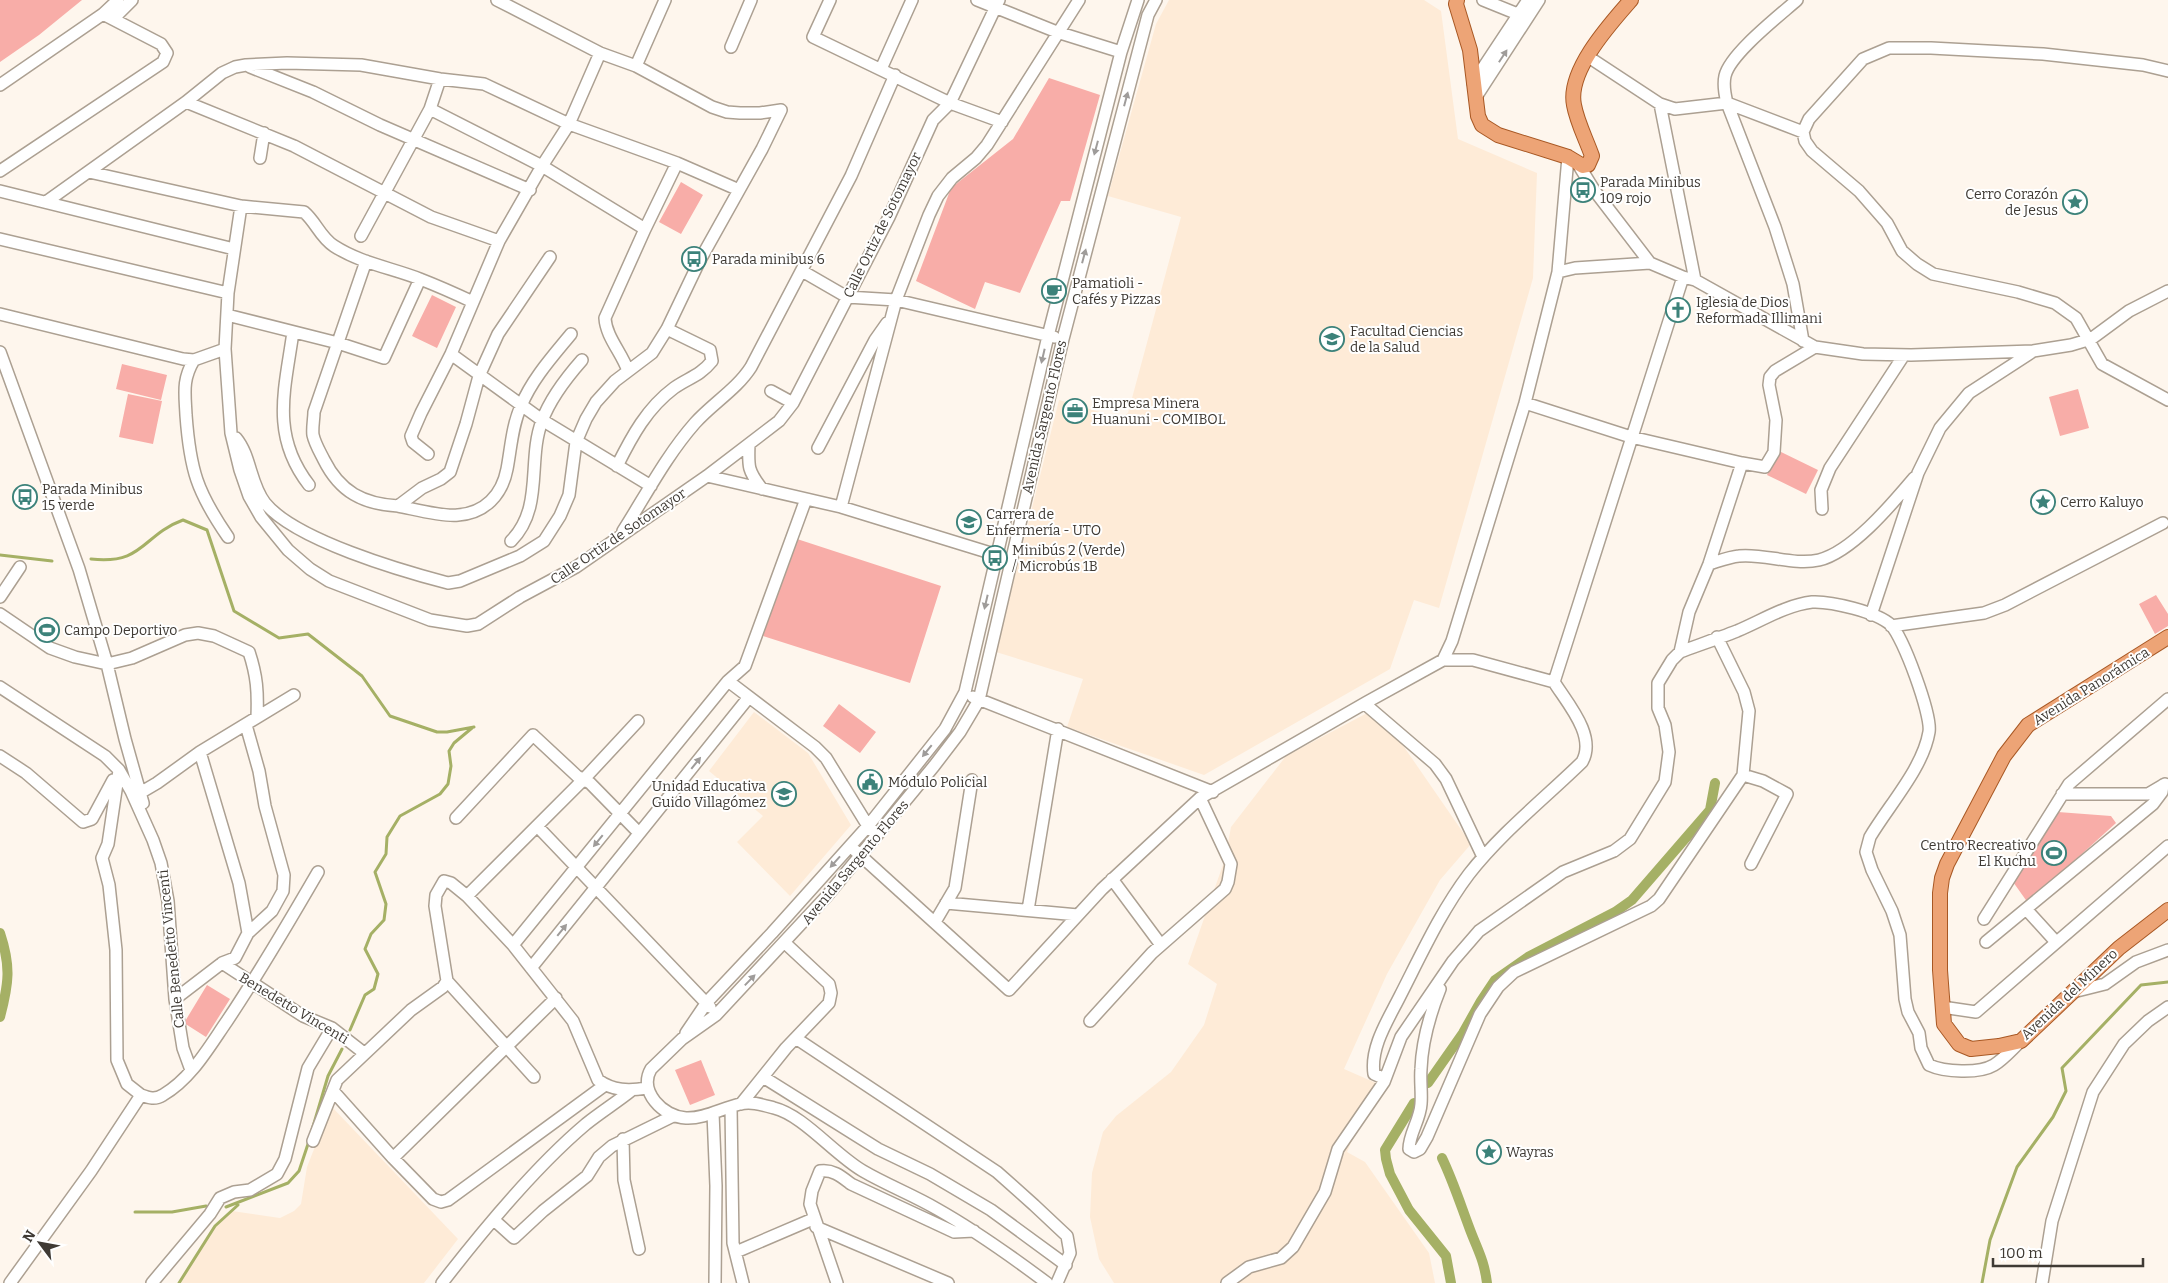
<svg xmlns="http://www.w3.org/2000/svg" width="2168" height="1283" font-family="Bitter,serif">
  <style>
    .built { fill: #feebd7 }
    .park { fill: #f8ada8 }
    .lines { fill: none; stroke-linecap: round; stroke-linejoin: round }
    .stream { stroke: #a5b065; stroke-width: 3 }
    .canal { stroke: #a5b065; stroke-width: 10 }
    .minor-casing { stroke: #aca092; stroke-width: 14 }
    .major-casing { stroke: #a85824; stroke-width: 16 }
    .minor { stroke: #fff; stroke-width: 11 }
    .major { stroke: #eda476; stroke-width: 14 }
    .oneway { fill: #9f9c9a }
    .labels { text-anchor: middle; stroke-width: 4; stroke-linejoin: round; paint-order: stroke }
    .poi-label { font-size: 14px; fill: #3f3a34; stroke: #fff; text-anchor: start }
    .street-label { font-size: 14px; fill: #3f3a34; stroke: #fff }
  </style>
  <rect width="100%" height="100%" fill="#fef6ed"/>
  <path class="built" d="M1169,0H1424L1441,11L1458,139L1537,173L1533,278L1439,608L1414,600L1390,669L1204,775L1067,727L1083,679L996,652L1059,400L1120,418L1128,413L1181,217L1108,196L1156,24Z
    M1371,711L1402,744L1471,844L1440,880L1387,974L1344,1069L1376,1083L1347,1152L1365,1162L1429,1253L1435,1283H1114L1099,1259L1090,1217L1092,1173L1103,1132L1116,1116L1171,1072L1204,1025L1217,984L1188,964L1225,859L1231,827L1286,756Z
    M754,712L808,753L851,825L790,896L737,842L763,816L709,771Z
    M331,1106L458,1239L424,1283H179L215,1226L232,1211L280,1218L294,1211L301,1204L307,1167Z"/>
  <path class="park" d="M0,0H82L39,35L0,62Z
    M1049,78L1100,95L1070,201H1061L1020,293L985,282L975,309L916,281L951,188L1013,139Z
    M681,182L703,195L681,234L659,222Z
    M432,295L456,307L437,348L412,336Z
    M122,364L167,375L161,400L116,389Z
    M2078,389L2089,428L2060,436L2049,397Z
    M128,394L162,401L153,444L119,437Z
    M1779,451L1818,470L1806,494L1767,475Z
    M794,538L941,586L910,683L763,636Z
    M2156,595L2168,614V626L2155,634L2139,604Z
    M839,704L876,732L860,753L823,726Z
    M2058,812L2111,816L2116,823L2028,903L2011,879L2040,827Z
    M207,985L230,999L206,1037L184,1023Z
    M701,1060L715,1095L690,1105L675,1070Z"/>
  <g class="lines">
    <path class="stream" d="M0,555L52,561
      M91,559C144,565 142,535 183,520L207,530L234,611L279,638L308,634L362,676L390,716L437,732H447L474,727
      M350,1030L365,995L374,989L378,974L365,949L371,934L384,920L386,904L375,872L386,854L387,837L400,816L440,794L448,784L451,766L449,751L454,743L472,728
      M312,1130L328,1076L342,1049
      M226,1207L288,1183L299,1171L309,1141
      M135,1212H172L206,1206
      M179,1283L215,1226L238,1205
      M1982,1283L1990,1240L2017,1167L2053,1117L2066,1091L2062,1068L2141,985L2168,982"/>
    <path class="canal" d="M0,933C11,966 9,983 0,1017
      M1428,1083L1463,1033L1481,1001L1495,980L1528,957L1615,912L1632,900L1710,810L1715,783
      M1414,1103L1385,1150L1386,1159L1390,1174L1409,1210L1446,1256L1451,1283
      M1442,1158C1453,1181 1460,1203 1469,1227C1477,1249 1484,1259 1487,1283"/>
    <defs>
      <path id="minor" d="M497,0L600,53L636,66L712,107L727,112L740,113H760L781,110
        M830,0L813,37L950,103L1002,122
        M977,0L1057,32L1121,52
        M1483,0L1525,17
        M1797,0C1779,16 1730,54 1725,76C1723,85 1725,95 1727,103L1775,227L1793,284L1803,341
        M113,19L132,0
        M731,47L751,0
        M1587,56L1660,104L1675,109L1727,103L1803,132
        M636,66L665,0
        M250,67L313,92L380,125L530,190
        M881,69L912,0
        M2168,71L2143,65L2043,54L1931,48H1889L1863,59L1809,119L1803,132L1805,141L1812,151L1859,191L1887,223L1902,251L1917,264L1933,274L2018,292L2055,303L2076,318L2102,364L2168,400
        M1473,83L1528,0
        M0,85L103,14L118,0
        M1476,97L1539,0
        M186,102L294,146L431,217L499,241
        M1660,104L1695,280
        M430,109L542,166L645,229
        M260,158L264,133
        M1578,164L1594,190L1650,263L1683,277L1695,280L1815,347L1863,354L1911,355L2033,351L2071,345L2091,339L2129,311L2168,291
        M0,171L163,62L167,53L161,44L103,14
        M89,172L241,206L304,212C316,222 320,237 334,246C360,263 392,268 420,279C438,286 456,294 473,302
        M0,191L234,249
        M46,202L186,102L222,73L235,67L246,65L287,63L361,65L440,79L484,84L569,124L677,163L739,190
        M241,206L228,293L225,349L231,433L240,470L249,496L261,517L288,550L310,569L329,581L430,620L467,626L478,624L520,597L576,567L707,476L779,421L793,403L889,217L933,120L950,103L999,0
        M361,236L430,109L440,79
        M0,239L228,293
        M366,261L314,412C314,419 312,428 313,435C315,444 320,452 324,460C340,492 363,504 398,506L422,488L441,479L450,472L466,424L479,376L498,334L550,257
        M802,271L847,297L896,300L1054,337
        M1558,272L1575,268L1650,263
        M0,314L183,359L194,360L225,349
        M227,315L338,343L384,358L420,279
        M293,332C285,389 270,435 309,485
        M0,352L79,569L107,664L132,658L185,635L198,633L214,636L249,652C257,676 258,692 257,717
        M451,354L542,420L651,486
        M194,360C182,380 185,393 186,415C190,470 197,492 228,537
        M628,371C622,353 606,337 605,318L645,229L677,163
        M771,391L793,403
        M1525,403L1631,437L1742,463
        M236,438C251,456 250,484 265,503C295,540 402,571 448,583L460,581L520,556L544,541L560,516L569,495L576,442L586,419L596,402L615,381L652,353L667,329L700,260L762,149L781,110
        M749,444C748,467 748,471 762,489
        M818,448L875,340L887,323
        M428,454L413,442L411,436L421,413L451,354L499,241L542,166L569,124L600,53
        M617,466C632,436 647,408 674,388C688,378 700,376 712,361L710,350L667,329
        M707,476L841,507L997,555
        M398,506C414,509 443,517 458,515C485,513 502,495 507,469C511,448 512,426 521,406C532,379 553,356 571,334
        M841,507L896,300L929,215L938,196L952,178L976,158L987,145L1079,0
        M1822,509L1821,490L1830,468L1904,355
        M623,531C646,495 666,456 695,423C713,403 737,389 751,367L851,176L895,75
        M511,541C544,508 527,460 542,421C550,399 567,377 582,360
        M1709,564C1719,561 1729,557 1739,556C1763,553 1794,566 1819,560C1852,552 1892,504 1914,478
        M0,597L20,567
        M0,614L50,648L75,657L107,664L125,739L143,803L139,805
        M1871,615L1918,473L1940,428L1969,393L2032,352
        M1891,626L1984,613L2005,605L2163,523
        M1680,652L1689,612L1709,564L1742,463L1765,467L1774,452L1776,420L1769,385L1770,377L1775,371L1815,347
        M1443,660L1452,641L1525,403L1558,272L1568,157
        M728,681L815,747L826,758L868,826L873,831
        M1554,682L1683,277
        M0,687L105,756L119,770L131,791L153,840L161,863L168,901L175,999L183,1048L191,1070
        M973,697L1213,792
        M1365,704L1435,764L1446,779L1483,857
        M638,721L584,779L467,896L513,945L573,1021L598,1080C613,1091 629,1091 647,1088
        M246,725L259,771L265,806L284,875L283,891L272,911L248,933
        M200,752L239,883L248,933L235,958L222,963
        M0,756L26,773L83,822L92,819L113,780
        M119,770L108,844L102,858L109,885L116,950L117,1060L127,1084L141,1095
        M1743,775L1763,781L1787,794L1751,864
        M140,793L157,783L200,752L294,695
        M2062,794H2148L2165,784
        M456,818L533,735L577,776L590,783L639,833
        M537,826L710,1007
        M850,846L1009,990L1102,889L1200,798L1367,702L1443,660H1473L1554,682C1567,703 1597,736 1582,762C1544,799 1502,832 1469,874C1441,911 1421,955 1400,996C1388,1020 1370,1047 1374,1074L1385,1079
        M1112,879L1161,945
        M946,903L1078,915
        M2026,909L2056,942
        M1028,910L1058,729
        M1984,919L2069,784L2168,699
        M935,922L955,888L972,780
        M1986,942L2153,804L2162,792L2163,785
        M513,945L719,692L728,681L745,666L806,499
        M531,968L749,697
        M447,981L534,1077
        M1440,989C1430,1014 1422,1042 1421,1069C1420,1081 1422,1093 1421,1104C1420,1120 1409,1134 1409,1149L1414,1152L1420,1149L1427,1137L1480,1014L1498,987L1514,972L1651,906L1659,899L1743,775L1749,711L1744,692L1717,637
        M2073,992L2105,984L2136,962L2168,950
        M175,999L222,963L303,1016L332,1028L364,1053
        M1942,1007L1976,1012L2168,846
        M1090,1021L1152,953L1225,889L1228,882L1231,864L1200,798
        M686,1033L707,1002L772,933L868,826L945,729L965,692L1048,336L1121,52L1138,0
        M797,1039L997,1172L1034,1205L1067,1236L1070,1253L1057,1283
        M763,1077L878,1149L930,1174L991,1210L1066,1265
        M334,1092L393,1158L433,1199L441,1202L448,1200L605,1085
        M741,1104L786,1048L829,1003L831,993L829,984L785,943
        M731,1107L733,1243L743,1283
        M713,1113L716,1186L715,1283
        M623,1139L624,1180L639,1249
        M313,1141L337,1080L411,1010L443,987L447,981L435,906L436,895L444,881L451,883L467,896
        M393,1158L556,998
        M494,1220L514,1238L543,1211L587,1176L599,1157L612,1146L673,1116
        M816,1227L948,1283
        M736,1252L813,1219
        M10,1283L91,1171L141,1095C149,1098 155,1100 163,1095C191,1079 209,1047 227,1021C260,972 289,922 318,872
        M152,1283L210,1214L220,1198L234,1192L250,1190L277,1174L285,1159L308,1068L332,1028
        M442,1283C483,1230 535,1167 586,1124C601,1112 617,1102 632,1090
        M837,1283L810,1204L812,1191L820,1171C833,1169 842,1177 851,1184L954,1232L974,1231
        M1047,1283C1011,1256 976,1231 937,1209C913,1195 887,1185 863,1171C835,1155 803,1115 774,1108C763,1105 751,1101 740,1104C722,1108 704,1119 686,1118C663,1117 638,1091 651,1069L682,1039L716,1015L826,897L934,766L960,732L979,700L1063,339L1148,15L1156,0
        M1227,1283L1249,1267L1281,1258L1293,1247L1325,1192L1338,1149L1384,1082L1401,1037L1453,961L1479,931L1563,872L1614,851L1630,839L1665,782L1669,752L1665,725L1658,708V683L1672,660L1680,652C1699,645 1719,638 1737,631C1761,621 1786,605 1812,602C1831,601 1877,612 1891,625C1903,637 1932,715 1929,732C1923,768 1889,805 1870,837L1866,852L1872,870L1892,911L1900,935L1905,999L1908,1012L1919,1033L1921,1048L1929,1065C1944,1072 1979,1074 1994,1065C2004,1059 2013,1048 2021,1041
        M2042,1283L2052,1221L2093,1092L2124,1044L2148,1021L2168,1007"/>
      <path id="major" d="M1457,0L1456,4L1470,50L1478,116L1482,125L1498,135L1568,157L1583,166L1588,165L1592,156C1586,139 1577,122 1574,105C1567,71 1610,24 1631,0
        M2168,637L2028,725L2004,756L1947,864L1942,878L1940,893V970L1944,1024L1959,1044L1971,1049L1999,1046L2021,1041L2119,948L2168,910"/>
    </defs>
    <use href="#minor" class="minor-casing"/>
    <use href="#major" class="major-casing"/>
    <use href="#minor" class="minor"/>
    <use href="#major" class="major"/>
  </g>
  <defs><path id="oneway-solid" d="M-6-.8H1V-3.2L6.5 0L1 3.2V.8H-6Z" transform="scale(1.25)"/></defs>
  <g class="oneway">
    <use href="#oneway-solid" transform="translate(1503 56) rotate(-57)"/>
    <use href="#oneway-solid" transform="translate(1126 99) rotate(-75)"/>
    <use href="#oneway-solid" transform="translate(1096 148) rotate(105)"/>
    <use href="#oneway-solid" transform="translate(1084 256) rotate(-75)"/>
    <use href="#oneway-solid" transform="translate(1043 356) rotate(103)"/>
    <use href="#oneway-solid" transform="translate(986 602) rotate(103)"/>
    <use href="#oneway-solid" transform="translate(927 751) rotate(129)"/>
    <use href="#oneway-solid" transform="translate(696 763) rotate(-51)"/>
    <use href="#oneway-solid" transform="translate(598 841) rotate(129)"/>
    <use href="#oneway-solid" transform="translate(835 862) rotate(132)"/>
    <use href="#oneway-solid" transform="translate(562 930) rotate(-51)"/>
    <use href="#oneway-solid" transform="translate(750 980) rotate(-46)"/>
  </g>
  <defs>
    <symbol id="bus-ring" viewBox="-11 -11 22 22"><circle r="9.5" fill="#fff" stroke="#3c827a" stroke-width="1.5"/><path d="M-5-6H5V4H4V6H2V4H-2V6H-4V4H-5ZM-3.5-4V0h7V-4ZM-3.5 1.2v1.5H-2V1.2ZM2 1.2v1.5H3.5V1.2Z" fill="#3c827a"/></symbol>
    <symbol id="sight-ring" viewBox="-11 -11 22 22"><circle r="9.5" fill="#fff" stroke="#3c827a" stroke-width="1.5"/><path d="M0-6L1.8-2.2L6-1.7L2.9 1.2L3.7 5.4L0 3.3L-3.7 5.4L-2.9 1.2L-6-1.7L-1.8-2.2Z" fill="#3c827a"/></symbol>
    <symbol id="cafe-ring" viewBox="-11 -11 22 22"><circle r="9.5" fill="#fff" stroke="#3c827a" stroke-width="1.5"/><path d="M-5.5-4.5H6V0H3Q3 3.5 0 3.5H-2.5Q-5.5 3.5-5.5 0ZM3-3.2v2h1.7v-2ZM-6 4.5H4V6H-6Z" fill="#3c827a"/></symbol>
    <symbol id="church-ring" viewBox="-11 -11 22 22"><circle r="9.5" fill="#fff" stroke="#3c827a" stroke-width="1.5"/><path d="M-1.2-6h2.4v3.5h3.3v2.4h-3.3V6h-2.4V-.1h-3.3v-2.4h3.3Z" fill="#3c827a"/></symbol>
    <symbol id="university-ring" viewBox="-11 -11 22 22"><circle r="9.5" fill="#fff" stroke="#3c827a" stroke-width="1.5"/><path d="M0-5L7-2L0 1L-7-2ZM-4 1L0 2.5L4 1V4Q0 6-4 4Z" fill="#3c827a"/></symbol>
    <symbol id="office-ring" viewBox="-11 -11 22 22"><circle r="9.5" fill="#fff" stroke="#3c827a" stroke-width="1.5"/><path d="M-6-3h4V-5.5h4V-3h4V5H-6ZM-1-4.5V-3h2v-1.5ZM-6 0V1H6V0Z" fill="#3c827a"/></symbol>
    <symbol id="stadium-ring" viewBox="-11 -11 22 22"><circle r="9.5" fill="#fff" stroke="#3c827a" stroke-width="1.5"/><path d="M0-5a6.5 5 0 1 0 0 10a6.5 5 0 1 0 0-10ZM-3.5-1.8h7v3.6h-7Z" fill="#3c827a"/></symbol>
    <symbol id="civic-ring" viewBox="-11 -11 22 22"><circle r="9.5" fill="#fff" stroke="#3c827a" stroke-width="1.5"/><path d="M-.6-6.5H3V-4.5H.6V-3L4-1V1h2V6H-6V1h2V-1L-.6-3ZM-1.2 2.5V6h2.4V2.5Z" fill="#3c827a"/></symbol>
    <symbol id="school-ring" viewBox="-11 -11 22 22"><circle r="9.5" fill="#fff" stroke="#3c827a" stroke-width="1.5"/><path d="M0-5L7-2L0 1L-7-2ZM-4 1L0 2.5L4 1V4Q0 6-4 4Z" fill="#3c827a"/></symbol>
  </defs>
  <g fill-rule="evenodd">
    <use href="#bus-ring" x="1569" y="176" width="28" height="28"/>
    <use href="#sight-ring" x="2061" y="188" width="28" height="28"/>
    <use href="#bus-ring" x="680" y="245" width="28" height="28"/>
    <use href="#cafe-ring" x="1040" y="277" width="28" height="28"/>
    <use href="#church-ring" x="1664" y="296" width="28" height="28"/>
    <use href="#university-ring" x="1318" y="325" width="28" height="28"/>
    <use href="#office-ring" x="1061" y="397" width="28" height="28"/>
    <use href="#bus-ring" x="11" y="483" width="28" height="28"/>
    <use href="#sight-ring" x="2029" y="488" width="28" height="28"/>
    <use href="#university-ring" x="955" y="508" width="28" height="28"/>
    <use href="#bus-ring" x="981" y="544" width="28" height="28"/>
    <use href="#stadium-ring" x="33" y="616" width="28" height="28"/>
    <use href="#civic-ring" x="856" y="768" width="28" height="28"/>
    <use href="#school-ring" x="770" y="780" width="28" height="28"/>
    <use href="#stadium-ring" x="2040" y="839" width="28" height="28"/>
    <use href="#sight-ring" x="1475" y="1138" width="28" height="28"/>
  </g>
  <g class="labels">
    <g class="poi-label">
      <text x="1600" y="187">Parada Minibus<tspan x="1600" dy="16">109 rojo</tspan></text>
      <text x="2058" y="199" text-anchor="end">Cerro Corazón<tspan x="2058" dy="16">de Jesus</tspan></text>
      <text x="712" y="264">Parada minibus 6</text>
      <text x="1072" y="288">Pamatioli -<tspan x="1072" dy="16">Cafés y Pizzas</tspan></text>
      <text x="1696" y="307">Iglesia de Dios<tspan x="1696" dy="16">Reformada Illimani</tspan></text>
      <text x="1350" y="336">Facultad Ciencias<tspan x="1350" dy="16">de la Salud</tspan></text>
      <text x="1092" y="408">Empresa Minera<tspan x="1092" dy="16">Huanuni - COMIBOL</tspan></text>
      <text x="42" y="494">Parada Minibus<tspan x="42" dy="16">15 verde</tspan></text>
      <text x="2060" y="507">Cerro Kaluyo</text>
      <text x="986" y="519">Carrera de<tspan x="986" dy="16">Enfermería - UTO</tspan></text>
      <text x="1012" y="555">Minibús 2 (Verde)<tspan x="1012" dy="16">/ Microbús 1B</tspan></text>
      <text x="64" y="635">Campo Deportivo</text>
      <text x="888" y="787">Módulo Policial</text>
      <text x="766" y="791" text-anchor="end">Unidad Educativa<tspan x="766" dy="16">Guido Villagómez</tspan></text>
      <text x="2036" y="850" text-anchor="end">Centro Recreativo<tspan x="2036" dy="16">El Kuchu</tspan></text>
      <text x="1506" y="1157">Wayras</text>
    </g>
    <g class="street-label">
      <text transform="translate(882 225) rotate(-64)" y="5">Calle Ortiz de Sotomayor</text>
      <text transform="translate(1044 417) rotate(-77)" y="5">Avenida Sargento Flores</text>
      <text transform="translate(618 536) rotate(-34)" y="5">Calle Ortiz de Sotomayor</text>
      <text transform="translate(2091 686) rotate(-32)" y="5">Avenida Panorámica</text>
      <text transform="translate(855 862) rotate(-50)" y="5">Avenida Sargento Flores</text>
      <text transform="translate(171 949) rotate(-96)" y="5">Calle Benedetto Vincenti</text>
      <text transform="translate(2069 994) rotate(-43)" y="5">Avenida del Minero</text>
      <text transform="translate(294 1008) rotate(31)" y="5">Benedetto Vincenti</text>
    </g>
  </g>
  <g transform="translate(40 1243) rotate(302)" stroke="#ffffff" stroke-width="4" paint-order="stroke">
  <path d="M0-4L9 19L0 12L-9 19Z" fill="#3f3a34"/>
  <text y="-8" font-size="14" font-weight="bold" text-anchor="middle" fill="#3f3a34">N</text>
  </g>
  <path d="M1993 1258v8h150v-8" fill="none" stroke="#3f3a34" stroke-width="2.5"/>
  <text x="2000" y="1258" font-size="15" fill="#3f3a34" stroke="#ffffff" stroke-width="4" paint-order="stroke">100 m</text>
</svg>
